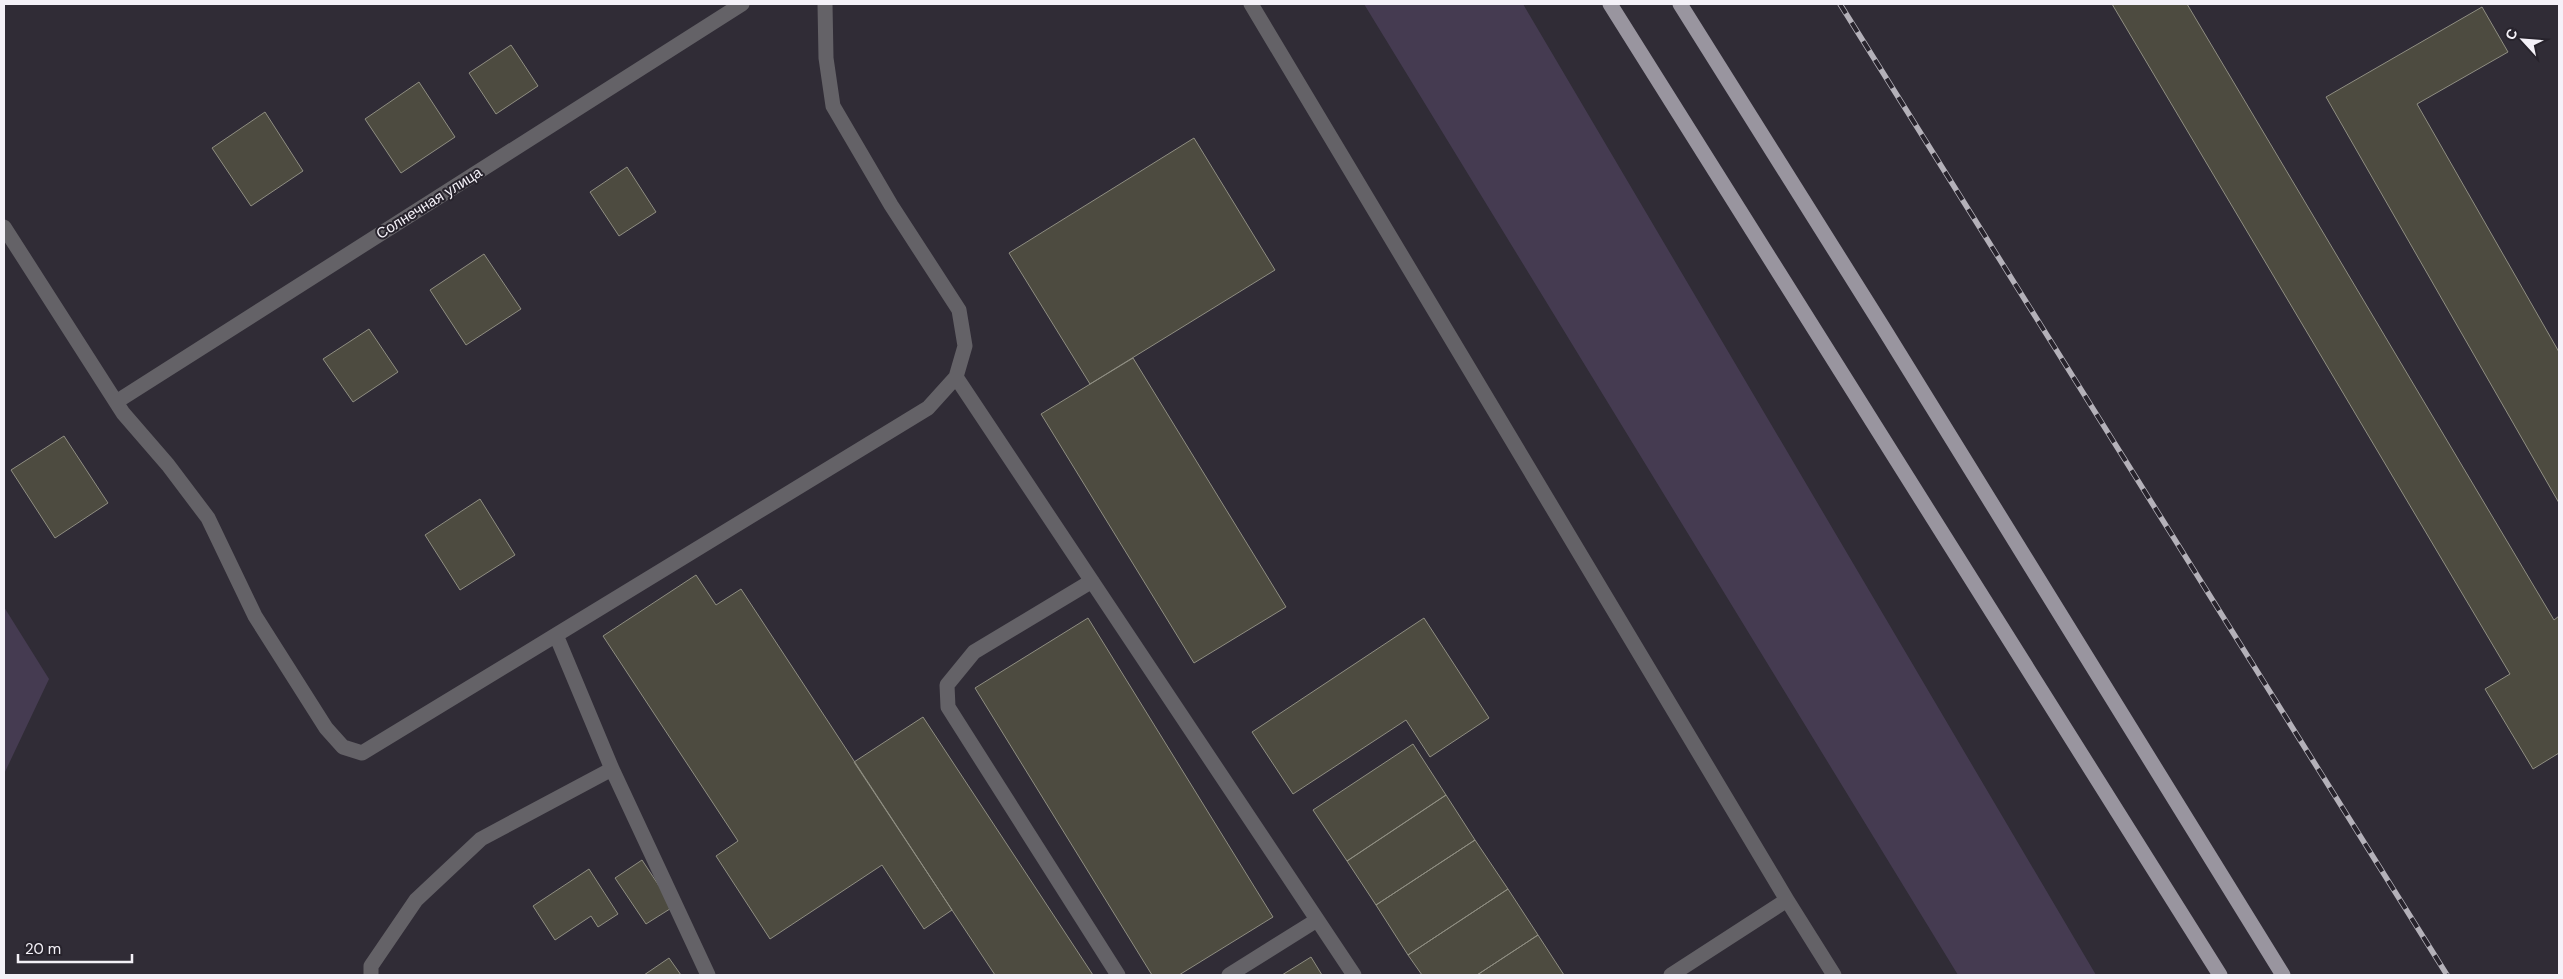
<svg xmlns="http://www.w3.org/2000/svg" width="2563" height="979" font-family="'DM Sans',sans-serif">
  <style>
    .green { fill: #453b51 }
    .building { fill: #4d4b40; stroke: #8f8e82 }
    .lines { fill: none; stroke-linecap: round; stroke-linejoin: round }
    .minor { stroke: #646267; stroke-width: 15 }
    .major { stroke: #99959f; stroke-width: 15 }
    .rail-casing { stroke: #b4b1b9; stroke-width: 5.5 }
    .rail { stroke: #27232c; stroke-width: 4; stroke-dasharray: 11; stroke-linecap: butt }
    .labels { text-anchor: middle; stroke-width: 4; stroke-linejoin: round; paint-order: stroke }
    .street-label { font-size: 15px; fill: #f4f1f8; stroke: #27232c }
  </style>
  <rect width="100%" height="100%" fill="#302c36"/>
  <path class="green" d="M1364,4H1523L2096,975H1958Z
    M4,607L49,679L4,774Z"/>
  <path class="building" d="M2112,4H2187L2554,620L2559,616V753L2533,769L2485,689L2510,674Z
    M2482,7L2508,52L2417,104L2559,352V503L2326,97Z
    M511,45L538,86L496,114L469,73Z
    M419,82L455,137L401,173L365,119Z
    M265,112L303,171L251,206L212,148Z
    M1194,138L1275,270L1090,384L1009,253Z
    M627,167L656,212L619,236L590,192Z
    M484,254L521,309L466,345L430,290Z
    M369,329L398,372L353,402L323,359Z
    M1133,358L1286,607L1194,663L1041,414Z
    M64,436L108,503L55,538L11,470Z
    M480,499L515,555L460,590L425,535Z
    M696,575L716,605L741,589L952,910L924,929L882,865L770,939L716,856L738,841L603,636Z
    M1088,618L1273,917L1179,975H1152L975,688Z
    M1424,618L1489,718L1430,757L1406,720L1293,794L1252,732Z
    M923,717L1093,975H995L854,762Z
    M1413,744L1446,795L1347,861L1313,810Z
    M1446,795L1475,840L1376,905L1347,861Z
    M1475,840L1508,889L1408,955L1376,905Z
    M642,860L673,907L646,924L615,878Z
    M589,869L618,914L598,927L591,916L555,940L533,906Z
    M1508,889L1538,935L1477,975H1422L1408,955Z
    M1538,935L1564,975H1477Z
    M1311,957L1322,975H1282Z
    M669,958L681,975H644Z"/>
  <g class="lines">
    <path class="minor" d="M1251,4L1787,900L1834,975
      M4,227L123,413L168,465L208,518L255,616L326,728L343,747L362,753L556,635
      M956,377L1354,975
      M116,402L742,4
      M1092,581L974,652L947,685L948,707L1118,975
      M612,769L708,975
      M371,975V966L416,900L481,839L612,769L556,635L928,408L956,377L965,346L959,310L891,205L833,106L826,58L825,4
      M1229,975L1317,920
      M1671,975L1787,900"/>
    <path class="major" d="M1610,4L2220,975
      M1680,4L1884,329L2283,975"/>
    <defs>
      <path id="rail" d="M1840,4L2447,975"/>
    </defs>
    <use href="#rail" class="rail-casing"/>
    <use href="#rail" class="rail"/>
  </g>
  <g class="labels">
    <g class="street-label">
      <text transform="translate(429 203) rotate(-32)" y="5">Солнечная улица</text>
    </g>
  </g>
  <rect width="2563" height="979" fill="none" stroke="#f4f1f8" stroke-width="10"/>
  <g transform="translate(2523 40) rotate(296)" stroke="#27232c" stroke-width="4" paint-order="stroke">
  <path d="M0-4L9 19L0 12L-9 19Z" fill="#f4f1f8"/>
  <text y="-8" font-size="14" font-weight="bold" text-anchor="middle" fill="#f4f1f8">С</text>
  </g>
  <path d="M18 954v8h114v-8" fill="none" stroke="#f4f1f8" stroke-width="2.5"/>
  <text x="25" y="954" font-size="15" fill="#f4f1f8" stroke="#27232c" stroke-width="4" paint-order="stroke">20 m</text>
</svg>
